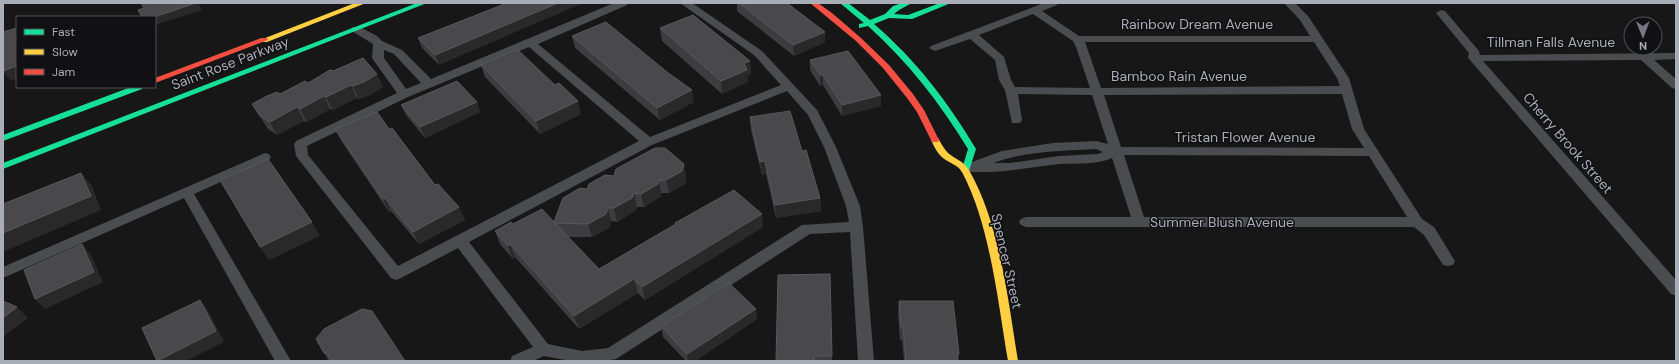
<svg xmlns="http://www.w3.org/2000/svg" width="1679" height="364" font-family="'DM Sans',sans-serif">
  <style>
    .lines { fill: none; stroke-linecap: round; stroke-linejoin: round }
    .street { fill: #4b4c50; fill-rule: evenodd }
    .fast { fill: #16e098; fill-rule: evenodd }
    .slow { fill: #ffcf43; fill-rule: evenodd }
    .jam { fill: #f24e42; fill-rule: evenodd }
    .wall { fill: #3d3d3f }
    .shaded-wall { fill: #29292a }
    .building { fill: #49494c; stroke: #58595d }
    .labels { text-anchor: middle; stroke-width: 3; stroke-linejoin: round; paint-order: stroke }
    .street-label { font-size: 14px; fill: #a8adb8; stroke: #111113 }
  </style>
  <rect width="100%" height="100%" fill="#171717"/>
  <g class="lines">
    <path class="street" d="M614,3H628L627,5L538,44L650,137L781,85L754,55L680,3H692L762,51L817,110L836,147L860,206L863,227L874,361H858L850,232L810,234L616,359L606,361H570L544,356L533,361H510L512,356L533,347L458,248L401,278L396,280L391,278L296,156L294,144L296,141L397,93L372,58L373,44L352,31L351,29L352,27H360L377,36L382,41L402,50L431,79ZM529,47L639,141L398,266L308,155L307,146L408,97ZM384,50L394,54L421,83L406,89L384,58ZM787,91L808,115L824,147L846,206L849,222L802,225L608,348L582,351L548,344L469,242L652,145Z
      M1044,3H1058L1057,5L1042,11L1079,36H1310L1300,20L1284,3H1295L1308,16L1349,78L1364,129L1422,219L1434,227L1455,261L1453,265L1448,266L1443,265L1424,235L1414,227H1026L1021,225L1019,222L1021,219L1026,217H1131L1112,158C1096,165 1078,163 1060,164C1030,167 1005,173 973,172C969,171 966,173 961,172L960,169L961,166L1002,151L1053,143L1096,141L1108,144L1092,95L1018,94L1022,120L1020,123H1012L1005,90L999,80L995,60L970,39L935,51L929,48L931,46ZM1033,14L1073,41L1076,47L1090,88L1015,87L1011,80L1004,57L979,35ZM1085,42H1314L1337,78L1340,86L1101,88ZM1342,94L1352,129L1364,148L1121,147L1104,95ZM1096,149L1103,152L1098,154L1059,156L1010,163H993C1025,151 1062,151 1096,149ZM1124,155L1369,156L1407,217H1144Z
      M1441,10L1445,11L1479,51L1480,55L1676,53V59L1654,60L1676,79V89L1672,88L1641,60L1483,61L1676,280V296L1671,294L1470,60L1468,58L1469,53L1436,13Z
      M265,153L269,154L271,157L269,160L194,194L291,361H275L184,198L3,278V267Z"/>
    <path class="fast" d="M417,3H427L3,169V163Z
      M840,3H848L870,20L885,14L893,6L902,3H912L899,10L894,14L908,15L940,3H951L912,19L889,18L874,24C916,60 948,102 976,149L969,171H963L962,169L968,149C940,103 908,62 868,26L859,28V24L864,23Z
      M131,87H143L142,89L3,141V135Z"/>
    <path class="slow" d="M355,3H366L267,42H261L260,40Z
      M935,137L938,138C941,143 944,149 948,153C955,159 964,161 969,170C1000,224 1008,300 1018,361H1008C998,303 990,224 962,172C958,165 949,163 943,158C937,153 934,146 931,140Z"/>
    <path class="jam" d="M810,3H818L832,13L861,38L889,65L913,94L924,110L939,140L938,142H932L917,112L907,98L883,68L856,41Z
      M261,38H267L268,40L155,83V78Z"/>
  </g>
  <path class="wall" d="M507,3L439,65L422,48L418,38Z
    M737,3H787L825,32V42L794,56L737,11Z
    M660,28L750,61L751,74L747,76L748,82L722,94L662,41Z
    M572,36L694,102L660,120L575,48Z
    M810,60L881,95V106L842,116L823,85L820,86L810,70Z
    M481,65L581,114L540,134L485,77Z
    M333,71L377,74L383,87L370,95L359,99L357,98L333,110L330,109L307,122L304,121L277,135L268,129L252,104L308,83Z
    M477,102L480,112L425,138L406,115L401,105Z
    M750,117L802,151L820,198L821,211L776,218L766,174L762,175L751,130Z
    M335,129H389L435,185L459,207L465,220L419,244L391,211L389,212L342,142Z
    M686,177L685,184L669,193H661L660,197L644,207H637L635,211L617,222L611,221L610,227L592,237H568L599,269L675,224V223L763,227L645,300L638,293L579,329L515,257L513,259L500,244L495,231L513,224L554,222L587,189L589,184Z
    M830,274L832,361H776Z
    M899,301L959,354L958,361H904L902,340H900L898,314Z
    M757,319L695,361H686L663,337L661,326Z
    M324,353L405,361H407H329Z"/>
  <path class="shaded-wall" d="M196,3H198L202,10L155,25V17H154Z
    M558,3H583L439,65L435,55Z
    M825,32V42L794,56L793,45Z
    M750,61L751,74L747,76L748,82L722,94L721,81L744,63Z
    M17,66V79L11,81L3,72V71Z
    M377,74L383,87L370,95L359,99L353,86Z
    M820,75H823V85L820,86Z
    M351,85L357,98L333,110L326,97Z
    M692,90L694,102L660,120L657,108Z
    M881,95V106L842,116V105Z
    M324,96L330,109L307,122L300,109Z
    M578,101L581,114L540,134L536,121Z
    M477,102L480,112L425,138L420,127Z
    M297,107L304,121L277,135L270,122Z
    M765,161L766,174L762,175L760,162Z
    M684,164L686,177L685,184L669,193L666,180Z
    M81,173L92,186L101,210L3,252V233Z
    M659,180L661,193L660,197L644,207L641,194Z
    M634,193L637,207L635,211L617,222L614,208Z
    M385,198L391,211L389,212L383,199Z
    M820,198L821,211L776,218L775,205Z
    M459,207L465,220L419,244L413,232Z
    M608,208L611,221L610,227L592,237L588,224Z
    M762,214L763,227L645,300L642,287Z
    M312,222L320,236L269,260L260,247Z
    M82,244L91,255L103,282L45,309L35,299Z
    M510,244L515,257L513,259L508,246Z
    M634,279L638,293L579,329L574,316Z
    M200,300L208,310L224,342L186,361H157Z
    M17,307L28,318L3,337V318Z
    M756,309L757,319L695,361H688L687,354Z"/>
  <path class="building" d="M141,3H196L154,17H142L138,10L144,8Z
    M507,3H558L435,55L418,38Z
    M739,3H787L825,32L793,45Z
    M693,15L750,61L744,63L747,70L721,81L660,28Z
    M606,22L667,72L692,90L657,108L572,36Z
    M17,28V66L3,71V32Z
    M517,49L555,85L559,83L578,101L536,121L481,65Z
    M848,51L881,95L842,105L823,75H820L810,60Z
    M363,58L377,74L364,82L353,86L351,85L326,97L324,96L300,109L297,107L270,122L260,116L252,104L267,96L277,92L280,94L305,81L308,83L330,70L333,71Z
    M457,81L477,102L420,127L401,105Z
    M790,111L802,151L806,150L820,198L775,205L765,161L760,162L750,117Z
    M377,112L389,129L392,128L435,185L438,184L459,207L413,232L385,198L383,199L335,129Z
    M655,148H665L684,164L682,171L666,180H659L658,184L641,194L634,193L632,198L614,208H608L606,214L588,224L555,223L599,269L676,224L675,223L734,190L762,214L642,287L634,279L574,316L510,244L508,246L495,231L511,222L513,224L542,209L554,222L563,198L580,188L587,189L589,184L605,175L614,176L616,169Z
    M268,159L312,222L260,247L220,180Z
    M81,173L91,196L3,233V204Z
    M82,244L94,272L35,299L24,270Z
    M830,274L832,356H814V361H776L778,275Z
    M729,283L756,309L687,354L661,326Z
    M200,300L216,331L157,361L142,328Z
    M3,301L17,307L3,318Z
    M899,301H953L959,354H957L958,361H906L903,327H901Z
    M362,309L372,311L405,361H407H332L327,354L324,353L316,339L324,329Z"/>
  <g class="labels">
    <g class="street-label">
      <text x="1197" y="29">Rainbow Dream Avenue</text>
      <text x="1551" y="47">Tillman Falls Avenue</text>
      <text transform="translate(230 63) rotate(-21)" y="5">Saint Rose Parkway</text>
      <text x="1179" y="81">Bamboo Rain Avenue</text>
      <text x="1245" y="142">Tristan Flower Avenue</text>
      <text transform="translate(1568 143) rotate(49)" y="5">Cherry Brook Street</text>
      <text x="1222" y="227">Summer Blush Avenue</text>
      <text transform="translate(1007 261) rotate(77)" y="5">Spencer Street</text>
    </g>
  </g>
  <rect width="1679" height="364" fill="none" stroke="#a8adb8" stroke-width="8"/>
  <rect x="16" y="16" width="140" height="72" fill="#111113" stroke="#4d4f55"/>
  <rect x="24" y="29" width="20" height="6" fill="#16e098" stroke="#4d4f55"/>
  <text x="52" y="36" font-size="12" fill="#a8adb8">Fast</text>
  <rect x="24" y="49" width="20" height="6" fill="#ffcf43" stroke="#4d4f55"/>
  <text x="52" y="56" font-size="12" fill="#a8adb8">Slow</text>
  <rect x="24" y="69" width="20" height="6" fill="#f24e42" stroke="#4d4f55"/>
  <text x="52" y="76" font-size="12" fill="#a8adb8">Jam</text>
  <g transform="translate(1643 36) rotate(179)"><circle r="19" fill="#111113" stroke="#4d4f55"/>
  <path d="M0-3L7 15L0 10L-7 15Z" fill="#757880"/>
  <text y="-6" font-size="11" font-weight="bold" text-anchor="middle" fill="#a8adb8">N</text>
  </g>
</svg>
